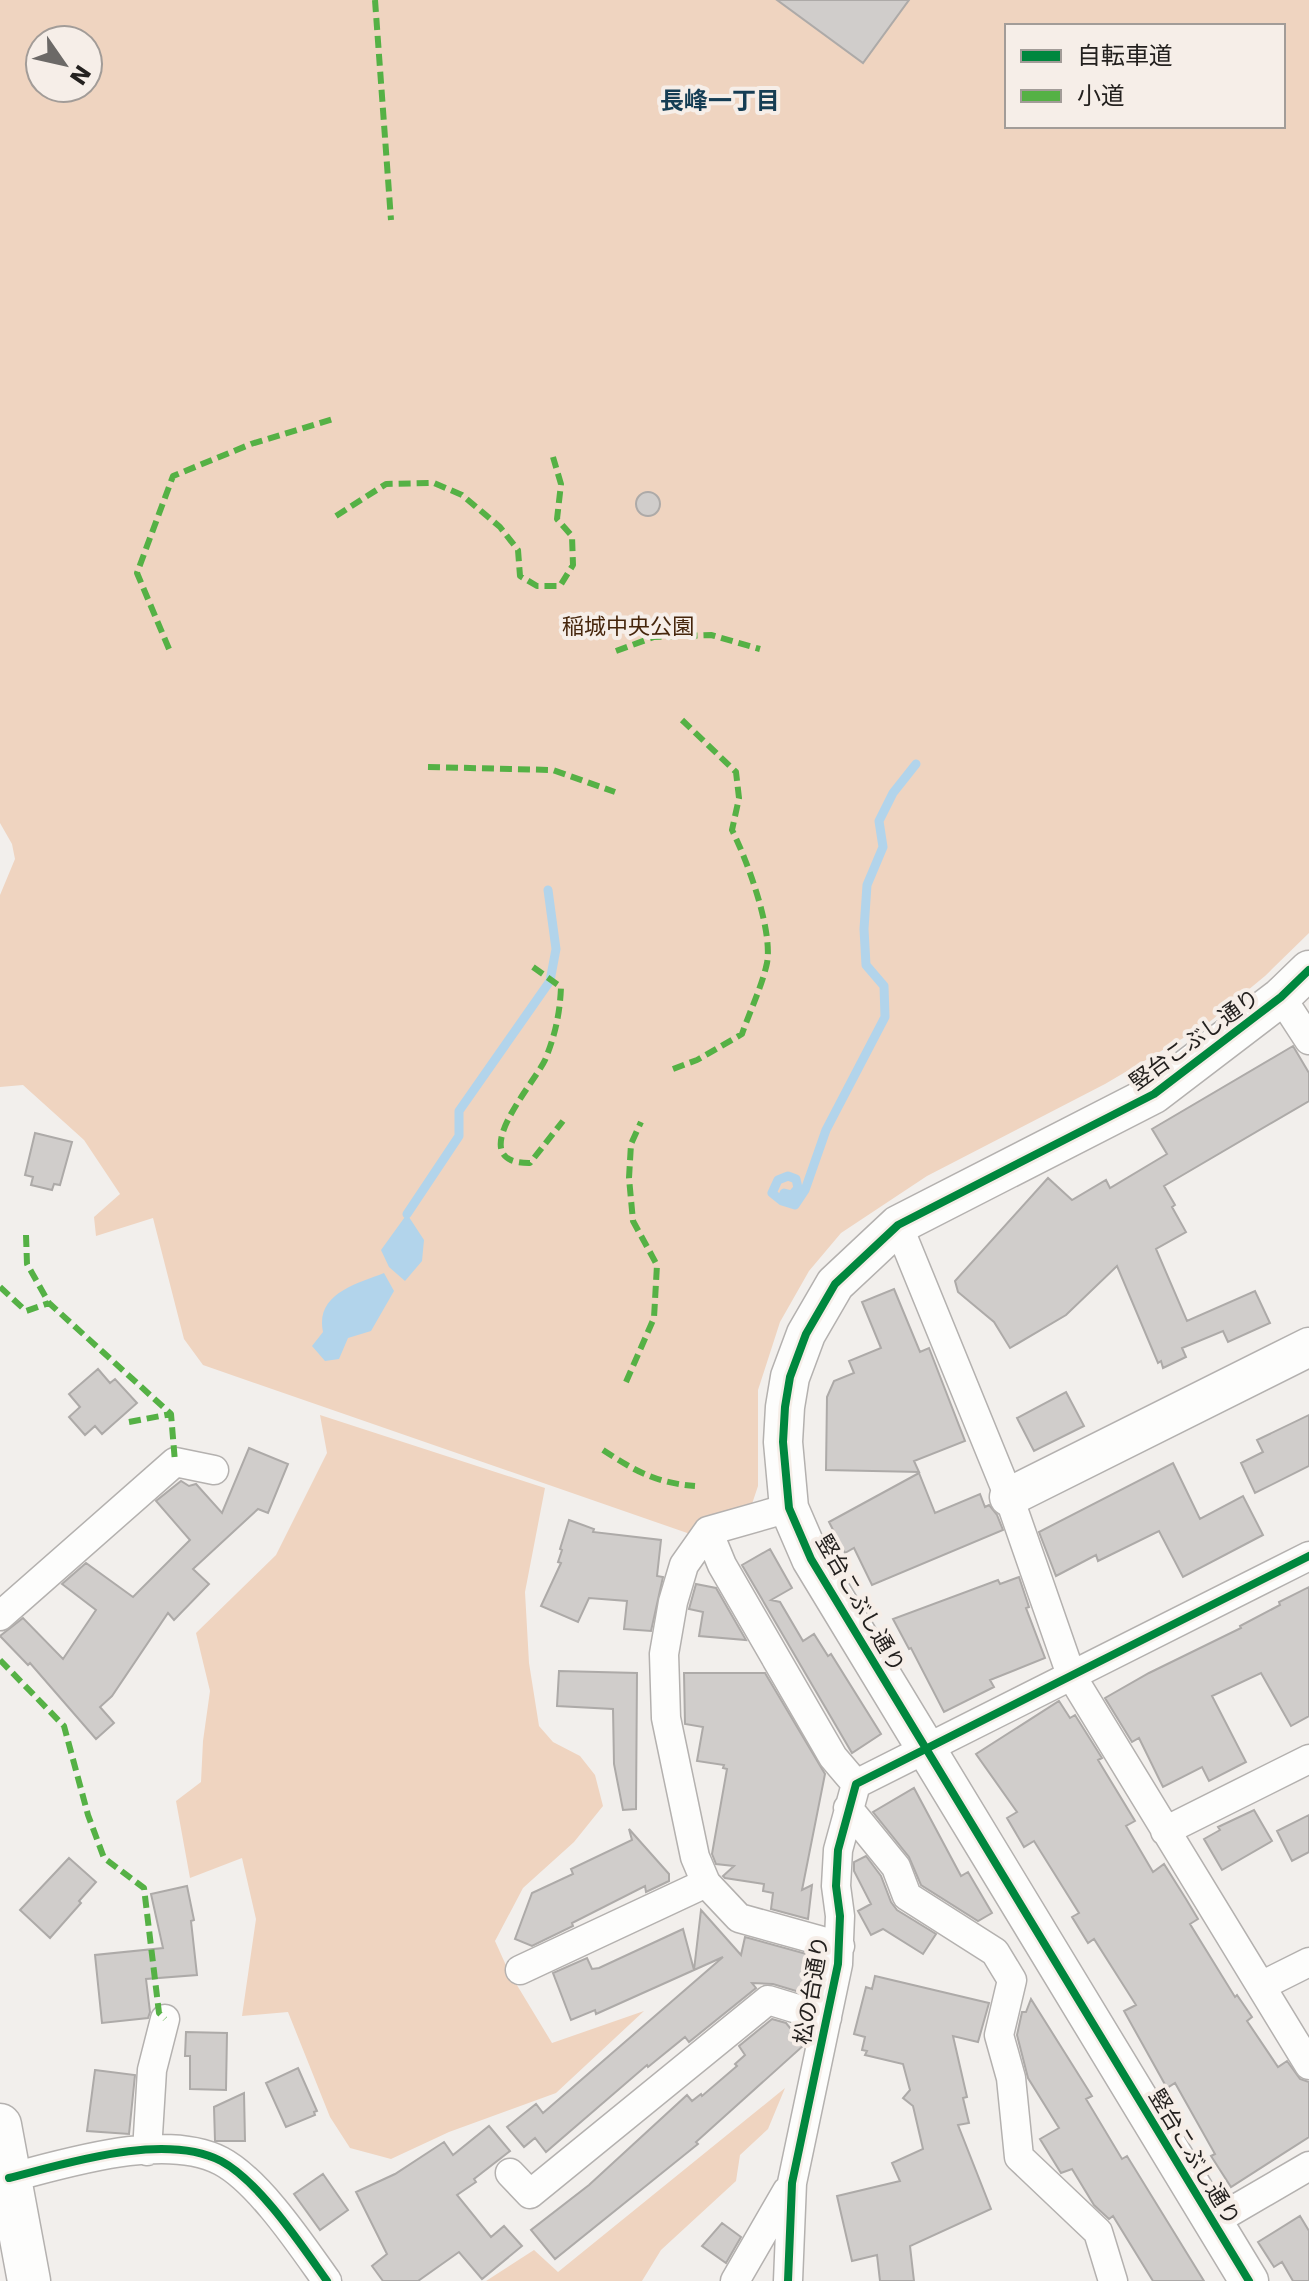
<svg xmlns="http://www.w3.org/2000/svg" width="1309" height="2281" font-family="'DejaVu Sans','Noto Sans JP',sans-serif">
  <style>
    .green { fill: #efd4c0; fill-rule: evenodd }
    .water { fill: #b2d4eb }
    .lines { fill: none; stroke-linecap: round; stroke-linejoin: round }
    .stream { stroke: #b2d4eb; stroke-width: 9 }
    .building { fill: #d0cdcb; stroke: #adaaa8; stroke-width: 2 }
    .street-casing { stroke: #b4b1af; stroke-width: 31 }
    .secondary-casing { stroke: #b4b1af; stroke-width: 41 }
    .primary-casing { stroke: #b4b1af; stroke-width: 45 }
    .street { stroke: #fdfdfc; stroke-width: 28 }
    .secondary { stroke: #fdfdfc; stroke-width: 38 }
    .primary { stroke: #fdfdfc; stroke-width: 42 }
    .quiet { stroke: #55b145; stroke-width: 6; stroke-dasharray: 12 6; stroke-linecap: butt }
    .cycleway-casing { stroke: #f6eee8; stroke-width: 13 }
    .cycleway { stroke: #00873e; stroke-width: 8 }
    .labels { text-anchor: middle; stroke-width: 8; stroke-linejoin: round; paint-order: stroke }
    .park-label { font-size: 22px; fill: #46260c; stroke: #f6eee8 }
    .street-label { font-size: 22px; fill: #24211f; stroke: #f6eee8 }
    .neighbourhood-label { font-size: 24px; font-weight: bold; fill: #153d54; stroke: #f6eee8 }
  </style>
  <rect width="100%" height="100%" fill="#f2efec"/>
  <path class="green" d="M0,0H1309V933L1265,976L1207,1024L1105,1084L927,1176L841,1233L809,1271L780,1322L758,1390V1486L752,1504L709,1518L693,1535L203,1365L184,1339L153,1218L96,1236L94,1217L120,1194L84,1140L23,1085L0,1087V895L15,859L12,844L0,823ZM1007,26H1283V126H1007ZM40,40H88V88H40Z
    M320,1415L545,1488L525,1592L529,1663L539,1726L553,1742L580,1756L595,1775L603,1806L574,1842L523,1888L495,1941L509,1972L552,2043L644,2011L556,2093L449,2132L391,2159L350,2148L330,2117L288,2012L242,2016L256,1919L242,1858L190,1878L176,1801L201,1782L203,1741L210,1691L196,1633L276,1555L327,1453Z
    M785,2088L768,2129L740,2155L736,2181L661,2250L642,2281H486L534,2250L558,2272Z"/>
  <path class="water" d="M407,1214L424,1240L422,1261L405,1281L389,1267L381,1250Z
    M384,1273L394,1291L371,1331L348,1338L339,1359L325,1361L312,1346L323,1332C315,1294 356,1284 384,1273Z"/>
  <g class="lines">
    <path class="stream" d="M784,1193L792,1195L798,1188L796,1179L788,1176L778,1180L772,1193L782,1201L795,1205L805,1190L826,1130L885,1017L884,986L866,965L864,929L867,885L883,847L879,821L893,793L916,764
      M407,1214L459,1136V1111L550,981L556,949L548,890"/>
  </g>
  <path class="building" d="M777,0H909L863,63Z
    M636 504a12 12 0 1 1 24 0a12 12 0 1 1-24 0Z
    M1293,1046L1309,1073V1101L1164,1186L1175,1205L1172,1207L1186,1232L1156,1249L1187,1321L1255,1291L1270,1323L1228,1342L1223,1331L1182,1348L1186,1357L1163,1368L1161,1361L1158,1363L1117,1266L1066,1315L1010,1348L994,1322L958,1292L955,1281L1048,1178L1072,1200L1106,1180L1110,1188L1167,1154L1152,1129Z
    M35,1133L72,1142L60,1185L54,1184L52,1190L31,1185L33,1177L25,1175Z
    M894,1289L920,1352L929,1348L965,1441L914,1461L919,1472L826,1470L827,1397L834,1381L854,1373L849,1361L881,1348L862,1302Z
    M98,1369L110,1383L115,1379L137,1403L102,1434L95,1426L85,1435L69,1417L80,1407L69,1394Z
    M1066,1392L1084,1426L1034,1451L1017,1418Z
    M1309,1415V1466L1255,1493L1241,1463L1263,1452L1257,1440Z
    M249,1448L288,1464L268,1513L258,1509L193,1569L209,1584L174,1620L168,1613L112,1696L100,1707L114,1723L96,1739L30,1663L28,1665L0,1636L23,1618L63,1659L96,1610L62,1584L86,1563L133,1597L190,1540L156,1501L181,1481L189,1486L196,1484L222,1513Z
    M1173,1463L1200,1519L1243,1496L1263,1535L1183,1577L1159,1531L1098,1561L1096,1555L1056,1576L1039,1532Z
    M919,1473L935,1513L980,1494L985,1507L989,1505L997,1515L1003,1530L872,1585L854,1548L845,1553L829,1522Z
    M569,1520L594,1529L593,1532L661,1540L657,1576L663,1577L651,1631L624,1629L627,1601L589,1598L578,1622L541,1606L561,1563L558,1562L562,1550L560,1549Z
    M770,1549L792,1588L771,1600L780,1602L803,1641L814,1634L828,1656L831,1654L881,1734L852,1753L742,1565Z
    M1019,1577L1029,1607L1026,1608L1045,1658L990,1680L994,1687L944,1712L911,1648L909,1649L893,1619L998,1580L1000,1584Z
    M696,1584L716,1588L746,1640L699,1636L703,1612L689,1609Z
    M1309,1587V1716L1291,1726L1261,1673L1212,1696L1246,1762L1209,1781L1202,1767L1163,1787L1139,1738L1132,1742L1105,1698L1149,1673L1241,1628L1240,1626L1280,1605L1279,1602Z
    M559,1671L637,1673L636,1809L623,1810L614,1764L613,1709L557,1706Z
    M684,1673H765L825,1774L802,1890L812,1885L808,1919L771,1909L773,1893L763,1891L764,1884L725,1878L723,1876L734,1866L716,1864L712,1854L727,1769L723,1768L724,1765L697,1761L703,1727L685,1724Z
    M1059,1701L1070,1718L1075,1715L1102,1758L1098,1760L1135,1821L1126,1826L1153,1872L1164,1864L1186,1899L1198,1919L1190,1924L1235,1997L1237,1995L1252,2017L1247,2021L1278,2067L1287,2061L1300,2079L1309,2082V2137L1231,2187L1211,2156L1215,2154L1175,2083L1167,2088L1124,2011L1136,2005L1094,1939L1088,1943L1072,1917L1079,1913L1034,1841L1024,1847L1007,1818L1017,1812L976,1754Z
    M914,1788L961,1876L968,1872L992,1913L978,1921L921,1885L909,1857L873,1812Z
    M1254,1810L1272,1841L1222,1870L1204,1839L1220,1830L1218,1827Z
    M1309,1815V1852L1292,1861L1277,1831Z
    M629,1829L669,1874V1881L646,1892L645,1886L572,1923L573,1926L532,1946L515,1939L532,1893L573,1874L571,1869L632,1840Z
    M866,1856L881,1876L891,1902L897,1910L936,1934L923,1954L883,1929L871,1935L858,1911L871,1904L854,1871V1862Z
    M69,1858L96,1882L79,1901L81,1903L50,1938L20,1910Z
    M187,1886L194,1920L191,1921L197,1975L146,1979L150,2012L148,2018L102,2023L95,1955L163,1948L151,1894Z
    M701,1910L741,1955L745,1937L821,1958V1963L812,1968L806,1994L773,1984L752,1983L756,1988L689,2042L685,2037L648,2067L647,2065L546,2152L535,2138L524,2147L507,2127L536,2104L543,2113L723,1957L596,2014L595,2010L571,2020L553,1973L587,1958L592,1969L599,1968L683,1929L694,1970Z
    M875,1976L989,2003L978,2042L953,2036L967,2097L963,2098L969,2123L958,2125L991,2209L910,2246L914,2281H880L877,2255L852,2261L837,2196L900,2181L892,2163L923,2149L913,2106L903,2098L910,2090L903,2064L865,2055L867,2051L862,2050L865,2037L854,2034L866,1987L872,1989Z
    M1031,1999L1092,2096L1086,2099L1122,2159L1127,2156L1204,2281H1153L1113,2216L1109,2219L1094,2205L1072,2169L1061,2173L1040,2139L1059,2128L1028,2078L1017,2035L1022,2012H1026Z
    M772,2019L786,2023L804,2045L696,2142L698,2144L555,2259L531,2230L589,2185L687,2095L692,2101L701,2094L702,2096L737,2066L735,2064L745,2055L739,2046Z
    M186,2032L227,2033L226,2090L190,2089V2056H185Z
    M298,2068L317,2111L314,2112L315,2115L286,2127L266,2083Z
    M95,2070L135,2075L129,2134L87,2131Z
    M244,2093L245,2141H215L214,2107Z
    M489,2126L510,2151L474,2179L476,2182L457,2195L491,2237L504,2226L522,2246L482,2279L459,2252L418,2281H383L372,2266L387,2254L356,2192L395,2174L444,2142L453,2155Z
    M323,2174L348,2210L320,2230L294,2194Z
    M1300,2216L1309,2231V2281H1293L1282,2262L1274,2267L1258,2242Z
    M722,2223L741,2237L726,2263L702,2246Z"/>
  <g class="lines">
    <defs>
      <path id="street" d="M1281,997L1309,1040
        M898,1225L1009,1497L1071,1675L1309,2065
        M789,1508L708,1531L722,1565L833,1757L856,1784
        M708,1531L684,1565L673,1602L664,1654L666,1718L695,1857L706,1883L739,1918L840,1946
        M0,1616L175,1462L214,1470
        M848,1808L896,1867L907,1896L995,1952L1012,1980L999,2035L1011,2078L1019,2157L1098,2232L1113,2281
        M1165,1831L1309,1759
        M520,1970L706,1883
        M1261,1986L1309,1962
        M147,2151L152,2070L165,2019
        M510,2173L530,2194L768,2000L827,2018
        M9,2178C68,2163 164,2132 221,2161C259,2181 302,2246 327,2281
        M1213,2222L1309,2166
        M735,2281L787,2191
        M788,2281L792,2183L838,1964L840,1916L836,1886L838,1850L856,1784L1309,1556"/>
      <path id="secondary" d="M1009,1497L1309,1347
        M1249,2281L811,1559L789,1508L783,1442L785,1407L790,1377L806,1334L835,1284L898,1225L1154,1094L1281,997L1309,970"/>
      <path id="primary" d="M0,2125L29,2281"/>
    </defs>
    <use href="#street" class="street-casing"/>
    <use href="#secondary" class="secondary-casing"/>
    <use href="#primary" class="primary-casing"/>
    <use href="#street" class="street"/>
    <use href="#secondary" class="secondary"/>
    <use href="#primary" class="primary"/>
    <path class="quiet" d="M375,0L391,220
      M336,516L386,484L434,483L462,495L500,527L518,550L520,576L537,586H560L573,565L572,536L557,519L561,484L553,457
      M169,649L137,573L173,476L251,444L333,419
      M616,651L654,637L711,635L760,649
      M428,767L553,770L615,792
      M533,967L561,987C560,1013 555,1036 545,1060C534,1084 461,1164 530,1163L563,1121
      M673,1069L697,1060L742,1034C750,1011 762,986 767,963C773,930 747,860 732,830L739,798L736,772L682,720
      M26,1235L27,1264L49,1303L171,1414L175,1462
      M0,1287L26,1311L49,1303
      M626,1382L654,1318L657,1265L633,1221L629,1178L631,1144L641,1122
      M129,1422L171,1414
      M603,1450C635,1471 656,1483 695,1486
      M0,1660L64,1726L88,1815L104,1858L144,1888L159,2013L165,2019"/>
    <defs>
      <path id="cycleway" d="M9,2178C68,2163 164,2132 221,2161C259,2181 302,2246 327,2281
        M788,2281L792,2183L838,1964L840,1916L836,1886L838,1850L856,1784L1309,1556
        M1249,2281L811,1559L789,1508L783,1442L785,1407L790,1377L806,1334L835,1284L898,1225L1154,1094L1281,997L1309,970"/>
    </defs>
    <use href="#cycleway" class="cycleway-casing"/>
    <use href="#cycleway" class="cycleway"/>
  </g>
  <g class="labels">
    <g class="park-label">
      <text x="628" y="634">稲城中央公園</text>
    </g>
    <g class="street-label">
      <text transform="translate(1194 1039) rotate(-36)" y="8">竪台こぶし通り</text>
      <text transform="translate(861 1603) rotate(60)" y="8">竪台こぶし通り</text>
      <text transform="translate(811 1990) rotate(-80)" y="8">松の台通り</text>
      <text transform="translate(1195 2157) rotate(59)" y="8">竪台こぶし通り</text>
    </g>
    <g class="neighbourhood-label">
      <text x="720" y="109">長峰一丁目</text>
    </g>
  </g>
  <rect x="1005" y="24" width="280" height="104" fill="#f6eee8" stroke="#a29c98" stroke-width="2"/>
  <rect x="1021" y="50" width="40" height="12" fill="#00873e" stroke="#a29c98" stroke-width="2"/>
  <text x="1077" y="64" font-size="24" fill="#24211f">自転車道</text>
  <rect x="1021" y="90" width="40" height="12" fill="#55b145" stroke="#a29c98" stroke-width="2"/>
  <text x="1077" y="104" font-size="24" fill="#24211f">小道</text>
  <g transform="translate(64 64) rotate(124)"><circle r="38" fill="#f6eee8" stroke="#a29c98" stroke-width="2"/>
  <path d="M0-6L14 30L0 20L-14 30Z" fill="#6c6967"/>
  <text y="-12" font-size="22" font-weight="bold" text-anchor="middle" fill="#24211f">N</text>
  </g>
</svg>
